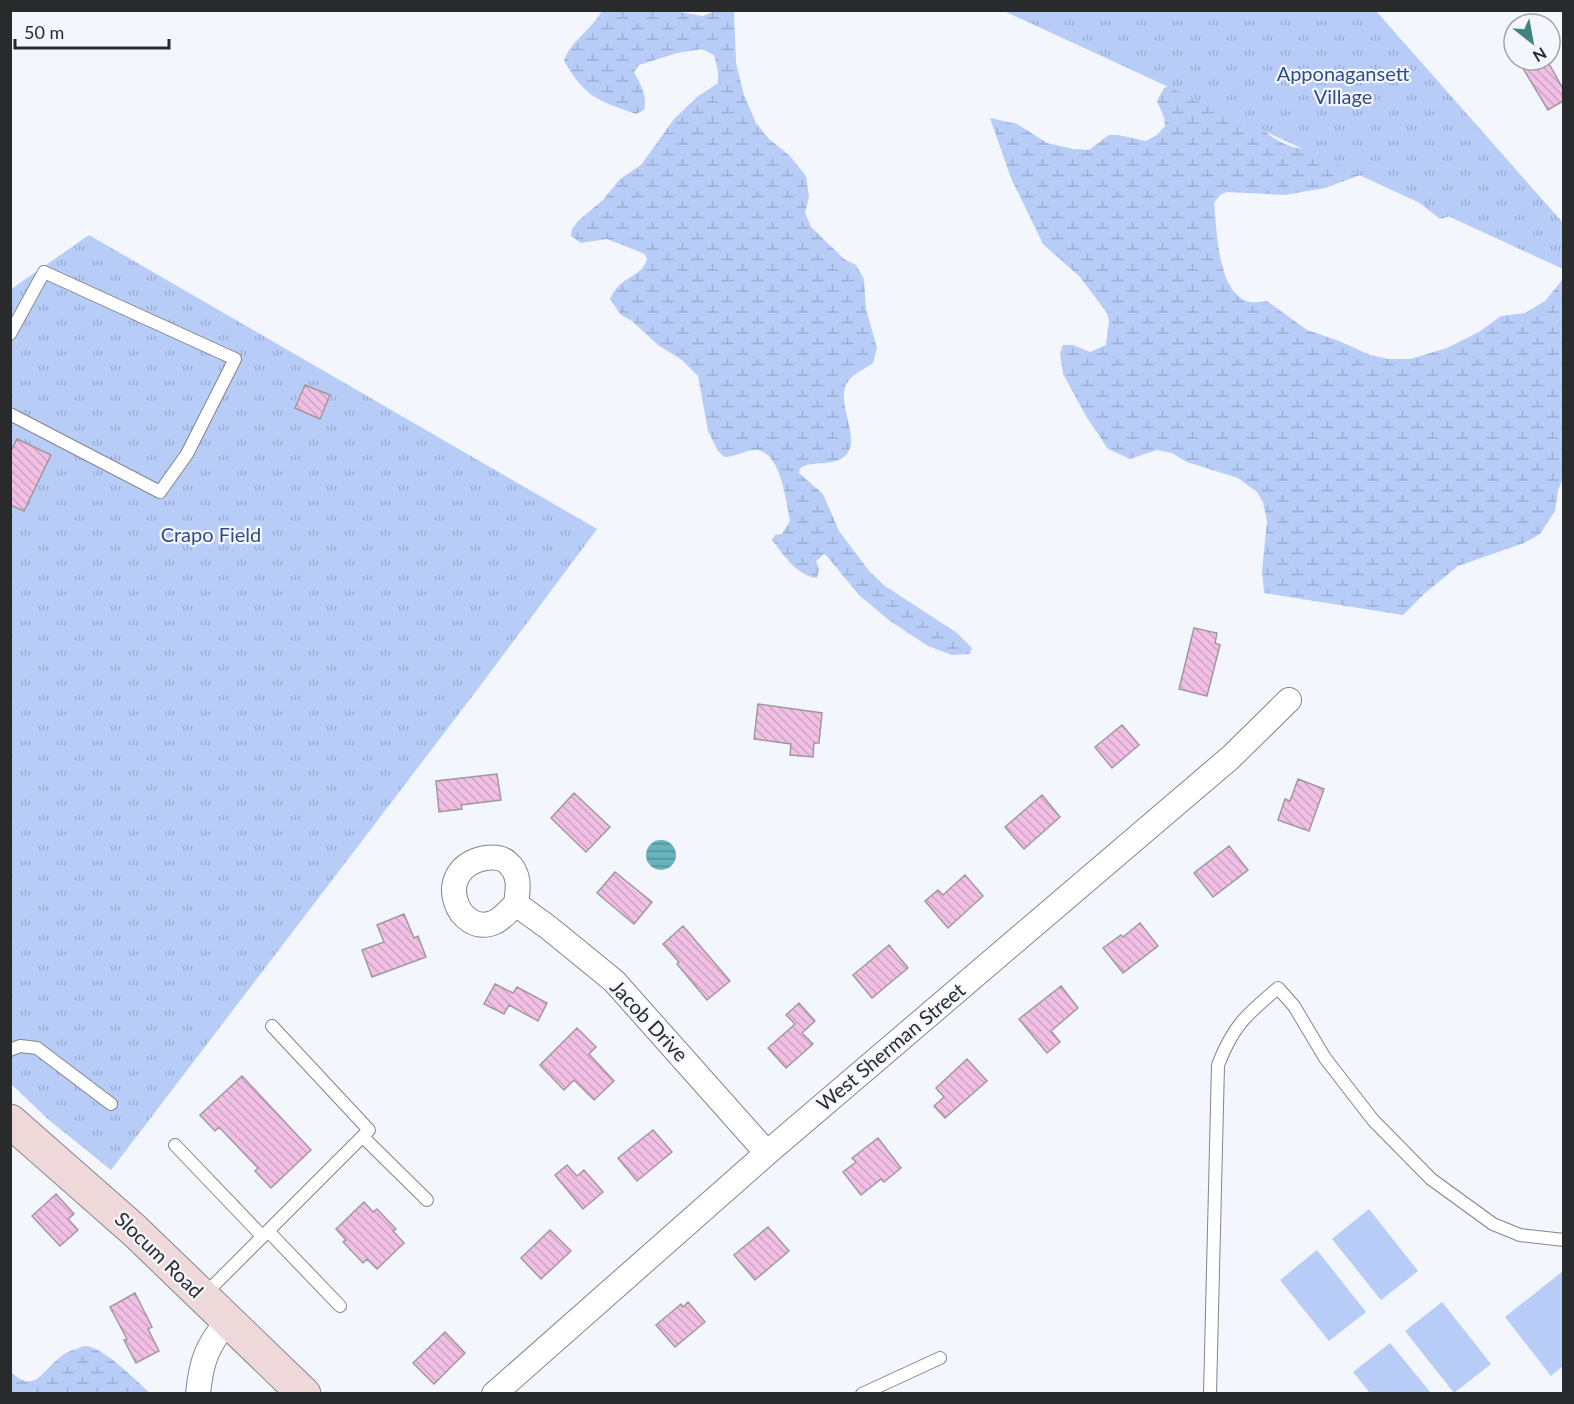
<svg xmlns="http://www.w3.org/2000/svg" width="1574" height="1404" font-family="Lato,sans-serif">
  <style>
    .grass { fill: #b7ccf7 }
    .wetland { fill: url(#wetland-marsh) }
    .park { fill: url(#park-tufts) }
    .water { fill: url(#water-rules) }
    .building { fill: url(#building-back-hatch); stroke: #a0999e; stroke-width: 1.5 }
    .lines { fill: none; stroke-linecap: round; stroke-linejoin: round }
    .service-casing { stroke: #82858b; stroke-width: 14 }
    .minor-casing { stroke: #82858b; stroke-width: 26 }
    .secondary-casing { stroke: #82858b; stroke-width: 35 }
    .service { stroke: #fff; stroke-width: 12 }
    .minor { stroke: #fff; stroke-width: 24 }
    .secondary { stroke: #eed8da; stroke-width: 33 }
    .labels { text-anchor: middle; stroke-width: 4.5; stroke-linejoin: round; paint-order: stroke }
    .park-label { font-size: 20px; fill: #314c89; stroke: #f3f6fd }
    .street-label { font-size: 20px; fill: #292a2c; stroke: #f3f6fd }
  </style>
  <defs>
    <pattern id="wetland-marsh" width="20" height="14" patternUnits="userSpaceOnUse" patternTransform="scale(1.5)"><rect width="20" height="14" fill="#b7ccf7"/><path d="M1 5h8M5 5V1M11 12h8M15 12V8" fill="none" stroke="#9dafd4"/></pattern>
    <pattern id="park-tufts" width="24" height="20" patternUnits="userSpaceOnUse" patternTransform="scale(1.5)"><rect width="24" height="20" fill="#b7ccf7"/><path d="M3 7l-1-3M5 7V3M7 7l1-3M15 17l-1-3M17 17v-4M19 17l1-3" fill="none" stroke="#9dafd4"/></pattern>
    <pattern id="water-rules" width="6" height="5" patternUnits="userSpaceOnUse" patternTransform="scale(1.5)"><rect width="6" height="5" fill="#67b2bc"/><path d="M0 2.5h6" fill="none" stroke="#559199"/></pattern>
    <pattern id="building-back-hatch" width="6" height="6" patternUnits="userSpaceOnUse" patternTransform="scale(1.5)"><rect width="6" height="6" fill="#f1bee4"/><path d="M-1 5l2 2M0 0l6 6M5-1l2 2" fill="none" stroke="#cfa3c4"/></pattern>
  </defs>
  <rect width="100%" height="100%" fill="#f3f6fd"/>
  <path class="grass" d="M1369,1209L1418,1271L1381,1300L1332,1239Z
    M1317,1250L1366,1312L1329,1341L1280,1280Z
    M1563,1271V1366L1551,1376L1505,1317Z
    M1442,1302L1491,1364L1454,1393L1405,1331Z
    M1390,1343L1431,1393H1370L1353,1372Z"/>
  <path class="wetland" d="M668,10L703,16L715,11H734L736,63L744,95L756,123L769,139L789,155L806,176L809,197L805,213L811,227L844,259L856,265L864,279L866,309L877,348L873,363C866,368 855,373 850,379C831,399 864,439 845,456C833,467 813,460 800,468L799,473L823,494L839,531L869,571L885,586L957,633L972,648L970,654L952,655L928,646L890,621L859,595L826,555L824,554L816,561L819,569L817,578C797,576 784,555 772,540L775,535L782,534L790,521C786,502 782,454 757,450C747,449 736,457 724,457L718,451L708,431L698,376L682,360L658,345L632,321L621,315L610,299C619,276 642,278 647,259L645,254L607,239L581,243L571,236L572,229L578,221L603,200L620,179L641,165L674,119L697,97L718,83V71L714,55L702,49L677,53L639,65L634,72C640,84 648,96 644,110L636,114C597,100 586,98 564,61C569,43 592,29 602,11Z
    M1178,81C1213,82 1237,83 1264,108C1260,126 1263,133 1279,141C1305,155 1328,149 1355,142C1362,140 1370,138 1377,135C1392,129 1402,121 1420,124C1453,129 1478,151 1504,170L1465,186L1455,198L1454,215L1440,219L1388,178L1371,171L1325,188L1285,195L1227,192L1220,195L1214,203C1217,229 1217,286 1244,300C1251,304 1259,302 1267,301L1307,330L1339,341L1370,355L1389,359H1410L1447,348L1479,332L1501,316L1525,313L1545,301L1563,279V478L1558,490L1555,511L1540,534L1524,543L1458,566L1425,593L1403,615L1264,593L1262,570L1267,522L1263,502L1257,492L1238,478L1187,462L1172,453L1157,450L1130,459L1108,449L1086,416L1063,374L1060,353L1063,345H1073L1090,352L1106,345L1109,320L1107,313L1080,277L1043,244L1011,178L990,118L1017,124L1047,143L1073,149L1089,150L1109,135H1118L1146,141L1157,135L1165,126L1164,117L1157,101L1164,88Z
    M85,1346C104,1347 135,1380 150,1393H11V1372C34,1394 41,1373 59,1358C67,1351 76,1349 85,1346Z"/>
  <path class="park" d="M1004,11H1376L1563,223V269Z
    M89,235L597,529L480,686L111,1170L49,1120L11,1084L10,290Z"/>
  <path class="water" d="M646 855a15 15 0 1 1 30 0a15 15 0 1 1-30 0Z"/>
  <path class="building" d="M1518,60H1547L1563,89V101L1548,110Z
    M305,385L330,395L320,419L295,408Z
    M17,439L51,455L24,511L10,505V453Z
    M1194,628L1217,633L1215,643L1220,645L1207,696L1179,689Z
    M758,704L822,713L819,743H814L813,757L790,755L791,744L754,739Z
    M1122,725L1139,745L1112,768L1095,747Z
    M497,774L501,800L461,805L462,809L439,812L436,781Z
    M1298,779L1324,789L1309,831L1278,820L1285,799L1290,801Z
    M574,793L610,827L586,852L551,818Z
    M1042,795L1060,817L1024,849L1005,827Z
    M1229,846L1248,870L1213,897L1194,873Z
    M615,872L652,902L634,924L597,893Z
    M965,875L983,896L948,928L925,901L938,890L943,895Z
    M404,914L414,938L418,936L426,957L372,977L362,950L384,942L377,925Z
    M1140,923L1158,946L1123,973L1103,948L1121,935L1123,937Z
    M683,926L730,981L707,1000L677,964L679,962L663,944Z
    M889,945L908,968L872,998L853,975Z
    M495,984L513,993L517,987L547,1003L538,1021L509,1005L504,1014L484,1004Z
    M1061,986L1078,1008L1051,1031L1060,1042L1047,1053L1019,1019Z
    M799,1003L815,1021L802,1033L813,1044L786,1068L768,1048L795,1024L786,1015Z
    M577,1028L596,1047L589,1054L614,1081L594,1100L574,1080L564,1090L540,1065Z
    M967,1059L987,1081L945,1118L934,1106L944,1097L936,1088Z
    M242,1076L311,1150L271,1188L255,1171L258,1168L219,1127L215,1131L200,1115Z
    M653,1130L672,1152L637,1181L618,1158Z
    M878,1138L901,1168L884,1182L881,1179L861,1195L843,1172L856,1162L852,1158Z
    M567,1165L577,1176L584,1170L603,1192L583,1209L555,1175Z
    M56,1194L74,1214L68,1219L78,1230L60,1246L32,1216Z
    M364,1202L373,1212L377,1209L396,1229L393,1231L404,1243L377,1269L367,1259L363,1263L343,1242L346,1240L336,1229Z
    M768,1227L789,1251L755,1280L734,1255Z
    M550,1230L571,1251L541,1279L521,1258Z
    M135,1293L152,1327L148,1329L159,1351L136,1363L124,1340L127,1339L110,1307Z
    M688,1302L705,1322L675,1347L656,1325L681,1304L683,1307Z
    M445,1332L465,1353L434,1384L413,1363Z"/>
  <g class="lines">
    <defs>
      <path id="service" d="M10,334L44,272L235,359L187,454L160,492L10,414
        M10,1050L20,1046L37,1048L111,1104
        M363,1137L427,1200
        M175,1145L262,1236
        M268,1231L340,1306
        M204,1295L369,1130L272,1026
        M862,1394L940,1358
        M1210,1394L1218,1065C1233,1026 1246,1015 1278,988L1294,1006L1325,1058L1373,1120L1431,1179L1493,1224L1520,1235L1564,1240"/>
      <path id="minor" d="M516,904C518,889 521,874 507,862C501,857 493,857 485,858C430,869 458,939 495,922C502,919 509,910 516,904L549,928L614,981L767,1153
        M198,1394C201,1362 207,1345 228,1321
        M494,1394L767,1153L1231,757L1289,700"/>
      <path id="secondary" d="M10,1121L134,1230L304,1394"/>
    </defs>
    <use href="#service" class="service-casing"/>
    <use href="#minor" class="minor-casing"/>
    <use href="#secondary" class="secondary-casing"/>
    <use href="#service" class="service"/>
    <use href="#minor" class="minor"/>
    <use href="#secondary" class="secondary"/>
  </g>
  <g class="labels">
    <g class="park-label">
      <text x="1343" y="81">Apponagansett<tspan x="1343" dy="23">Village</tspan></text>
      <text x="211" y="542">Crapo Field</text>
    </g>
    <g class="street-label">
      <text transform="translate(649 1021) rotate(47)" y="7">Jacob Drive</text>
      <text transform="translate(891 1047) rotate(-40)" y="7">West Sherman Street</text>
      <text transform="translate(159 1255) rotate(44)" y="7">Slocum Road</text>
    </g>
  </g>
  <rect width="1574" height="1404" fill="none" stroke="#292a2c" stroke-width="24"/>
  <g transform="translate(1532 42) rotate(149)"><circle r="28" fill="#f3f6fd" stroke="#a2a4a9" stroke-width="1.5"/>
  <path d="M0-4.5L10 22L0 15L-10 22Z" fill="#3f857e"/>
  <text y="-9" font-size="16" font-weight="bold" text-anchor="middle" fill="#292a2c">N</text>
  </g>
  <path d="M15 39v9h154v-9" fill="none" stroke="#292a2c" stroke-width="3"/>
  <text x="24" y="39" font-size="18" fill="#292a2c" stroke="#f3f6fd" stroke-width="4.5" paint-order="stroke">50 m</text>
</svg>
